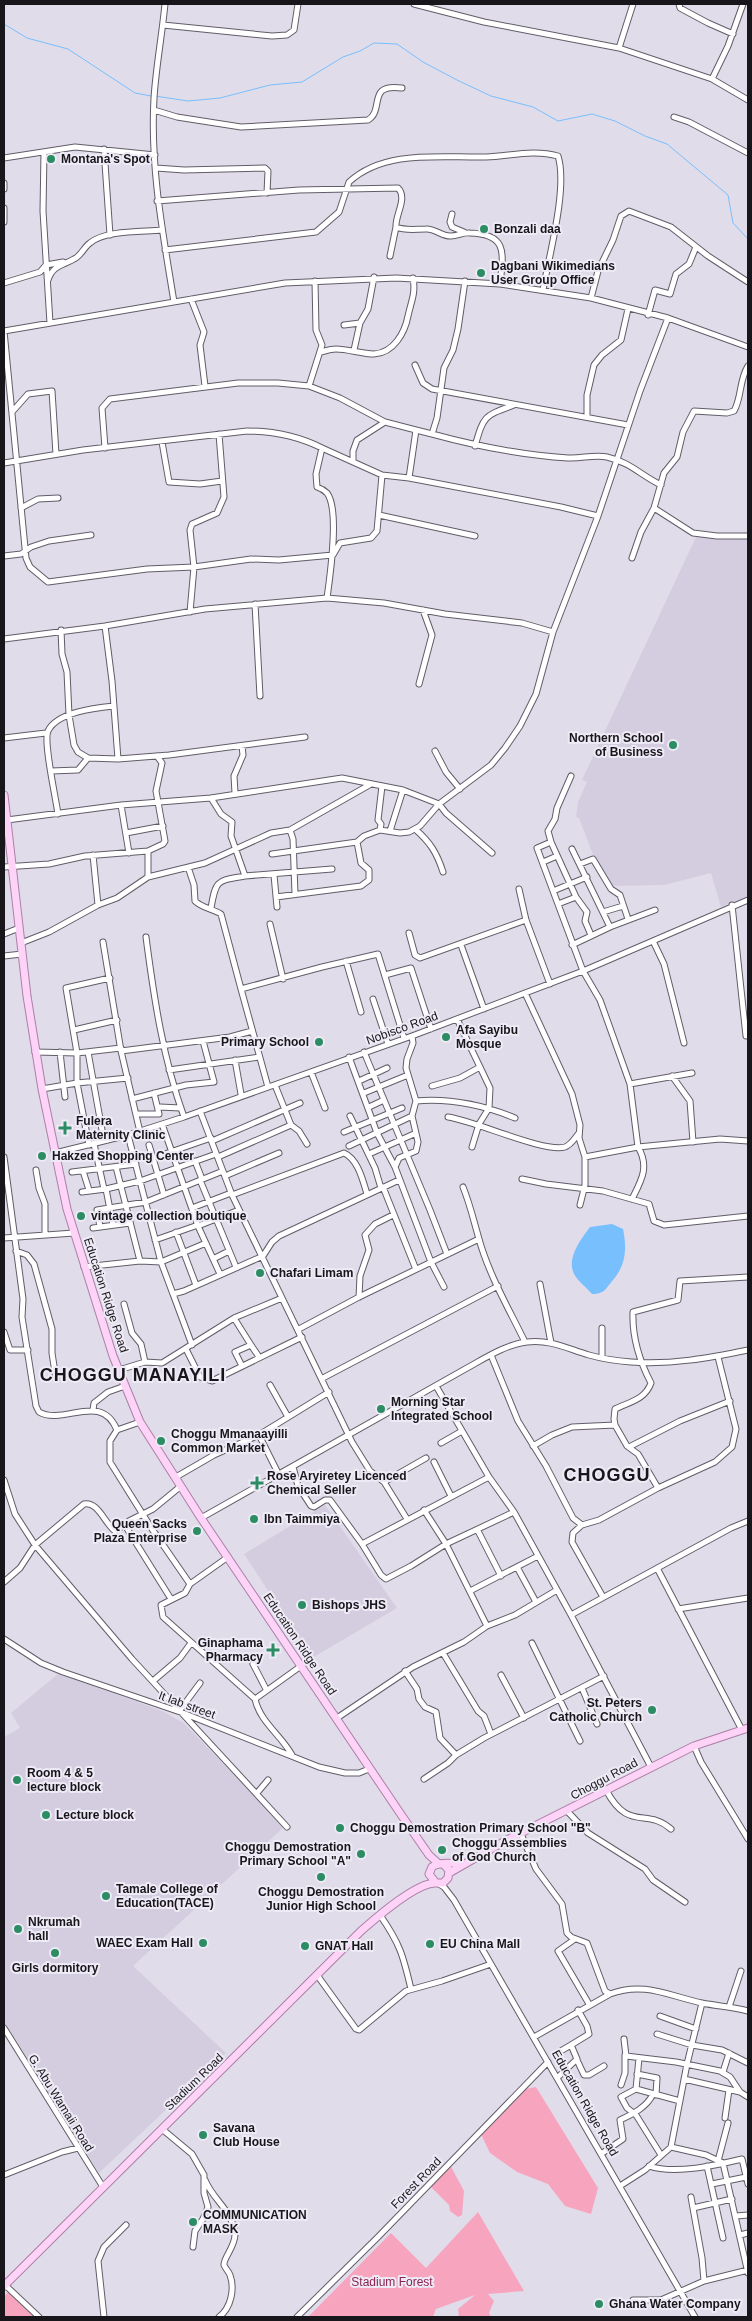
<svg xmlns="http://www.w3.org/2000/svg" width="752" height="2321" font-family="Helvetica,sans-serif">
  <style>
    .built { fill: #d4cde0 }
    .green { fill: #f7a5bf }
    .water { fill: #78bffe }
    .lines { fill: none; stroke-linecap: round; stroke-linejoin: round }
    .stream { stroke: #78bffe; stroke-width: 1 }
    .minor-casing { stroke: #615d68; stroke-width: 7 }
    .major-casing { stroke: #ac7fa7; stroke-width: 9 }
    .minor { stroke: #fff; stroke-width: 5 }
    .major { stroke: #fdd4f8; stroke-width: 7 }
    .poi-dot { fill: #2c8c64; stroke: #eeeaf6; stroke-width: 2 }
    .labels { text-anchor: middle; stroke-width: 4; stroke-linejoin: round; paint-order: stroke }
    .poi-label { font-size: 12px; font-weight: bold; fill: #18161b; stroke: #eeeaf6; text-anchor: start }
    .street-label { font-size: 12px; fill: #18161b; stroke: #eeeaf6 }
    .park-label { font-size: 12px; fill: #8b2350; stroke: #eeeaf6 }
    .district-label { font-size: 18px; font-weight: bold; letter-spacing: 1px; fill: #18161b; stroke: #eeeaf6 }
  </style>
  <rect width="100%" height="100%" fill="#e1dce9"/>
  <path class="built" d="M696,537L748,539V896L721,907L711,873L664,885L610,886L595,860L579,818L576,817L578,802L587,782L582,780Z
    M325,1505L397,1608L312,1658L244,1554Z
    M59,1673L162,1711L184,1723L284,1827L133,1966L226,2053L99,2173L4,2021V1737L20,1728L11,1713Z"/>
  <path class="green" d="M536,2087L598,2188L591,2214L565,2206L548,2184L517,2172L490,2153L480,2132L520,2090Z
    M448,2161L464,2191L462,2215L458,2217L450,2211L449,2205L427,2183Z
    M478,2212L524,2291L488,2294L494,2301L489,2313L491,2317H459L458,2309L475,2295L436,2309L433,2317H308L391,2233L426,2268Z
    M8,2292L35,2317H4V2297Z"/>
  <path class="water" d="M612,1224L623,1229C627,1248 626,1265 613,1280C605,1289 605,1294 592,1294C587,1288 580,1283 576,1277C564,1261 581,1239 590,1227Z"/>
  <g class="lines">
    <path class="stream" d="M4,24L27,38L68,49L135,93L151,96
      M155,96L188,101L220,98L270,85L302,82L343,57L360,51L374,43L397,44L423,62L457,80L491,96L533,107L558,121L592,114L615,121L645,136L667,144L728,195L733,223L748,239"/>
    <defs>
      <path id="minor" d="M165,4C162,35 156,67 154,98C150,167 163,234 174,302
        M414,4L484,22L619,48L712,79
        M679,4L680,8L708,23L733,34
        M743,4L728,46L712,79L748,100
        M163,25L272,36L287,35L294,30L298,4
        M619,48L633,4
        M154,110L177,117L241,127L368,120C385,110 366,83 402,88
        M674,117L689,122L748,153
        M104,149L110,235
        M44,152L43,211L50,323
        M4,158L75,147L155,155
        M156,168L184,170L265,168L268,171L267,193
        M4,183V189
        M157,201L299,190L398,188C408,198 395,215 396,227C406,231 415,229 426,229C434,228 443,237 451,236C458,236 463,232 470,233C509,234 503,255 500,284
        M4,208V222
        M452,214L450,222L452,227L464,232
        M165,250L316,232L339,212L349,182C385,149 441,158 486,157C511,156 533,149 558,156C568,187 549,256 543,290
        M390,256L396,227
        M48,280C53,265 62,266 74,259C81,256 84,247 90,243C105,230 143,232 162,230
        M4,283L40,272L46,265L63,262
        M591,298L598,271L613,240L621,216L629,211L671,227L708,256L748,282
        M191,299L204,332L200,345L205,386
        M648,315L655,290L670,294L676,274L689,264L696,247
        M344,325L360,323
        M4,331L285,283L396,278L500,284L591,298L668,318L748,347
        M4,331L26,558L30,567L48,582L147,569L194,567L251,559L279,560L333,555L340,543L371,538L377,531L382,475
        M354,350L360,323L368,309L374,277
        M321,352C325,351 331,349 336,349C348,349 362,354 374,354C394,353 405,332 408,316C411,302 416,293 413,278
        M415,365L423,383L432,389L628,425
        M309,386L322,345L316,330L315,281
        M12,412L28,394L52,391L56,454
        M587,417V395L594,365L602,355L621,340L628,309
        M432,434C476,446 522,455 568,458C581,459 594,454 607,457C632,463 640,475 661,485
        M162,442L169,482L200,484L222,481
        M475,446C484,415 484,416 514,405
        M105,448L102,408L110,399L238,383H278L309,386L340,398L385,422L416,430
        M353,462V451L357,440L385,422
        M4,463L83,450L247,431C274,431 298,436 322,448
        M409,478L561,507L598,516
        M21,508L38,499L58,498
        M654,508L693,533L717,536H748
        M379,515L475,536
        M4,556L21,554L31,547L49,541L91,535
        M632,558L641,532L654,508L664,473L677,457L683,432L694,411L727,413L734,411C742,397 739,380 748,366
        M327,598C330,576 340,510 327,493C325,491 320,488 317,487L316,474L322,448L382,475L409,478L416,430L432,434L437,418L444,368L453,350L458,329L465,281
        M255,604L260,696
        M190,612L194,567L190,530L192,524L217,513L224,497L219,434
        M105,626L112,681L118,759
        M61,630L62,654L67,672L69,715L74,745L78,752L88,758L118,759L169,755L305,737
        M4,639L105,626L205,609L327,598L384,603L445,614L522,623L553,632
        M419,684L432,635L423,610
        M4,738L46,733
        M435,751L446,772L460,789
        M51,771L78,770L88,758
        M571,776L557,808L555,819L548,831L551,842L537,848L583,971L600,1000L630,1084L638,1147L720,1139L748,1141
        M235,793L234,776L243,755L242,746
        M211,798L221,814L232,822L231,836L245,876L332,869
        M121,805L129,853
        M58,814C56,799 43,741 48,731C57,712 95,708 114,706
        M7,820L121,805L211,798L342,778L403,790L439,804L446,813L492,853
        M415,829C430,842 437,853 443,872
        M290,830L293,839L295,894
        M380,830L400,833L409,832L420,826L439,804L491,765L505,748L520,726L536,694L553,632L598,516L640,391L668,318
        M390,831L403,790
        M126,833L163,826
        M551,842L576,897L587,912L585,921L591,935
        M572,849L610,927
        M272,854L357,842
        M93,855L98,905
        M543,862L557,856
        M580,864L593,859L611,889L620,895L628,919
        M4,867L49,864L85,856L148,851L163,844L165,841L156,791L162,763L157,756
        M188,867L194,885L195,901C202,908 213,909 221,914L241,989
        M274,875L277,907
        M148,877V851
        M519,889L526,920L550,984
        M553,891L587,877
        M276,897L361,886L369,880V870L361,863L357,842L364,836L380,830L381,824L378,820L382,786
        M558,904L576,897
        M732,905L746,1036
        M211,908C216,879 217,881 245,876
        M603,912L623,906
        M270,924L283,979
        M409,933L415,955L420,958L526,920
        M4,934L19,928
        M146,937C154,998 163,1059 184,1117
        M653,941L664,964L684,1043
        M103,942L121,1051L140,1132
        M21,943L49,932L98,905L117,898L148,877L205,863L271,833L290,830L371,784
        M461,945L484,1009
        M572,945L610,927L655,910
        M4,956L22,954
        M346,961L361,1012
        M385,975L411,968L431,1029
        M525,993L572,1094L580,1125L579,1138L585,1157V1185L580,1205
        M373,999L388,1044
        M457,1019L490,1088L489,1108L479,1124L472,1147
        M74,1030L117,1020
        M412,1036L413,1043L407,1059L406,1068L416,1101L412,1116L418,1142L416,1151L399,1158L395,1167L431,1262L444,1287
        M121,1051L230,1037L252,1031
        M35,1052L77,1053L121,1048
        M60,1052L65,1097
        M88,1052L104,1141
        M364,1052L430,1210L447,1254
        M349,1057L377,1133L395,1167
        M235,1060L241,1094
        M169,1070L259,1057
        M311,1072L325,1108
        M672,1076L690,1101L693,1142
        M359,1081L387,1068
        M630,1084L692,1073
        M275,1085L291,1125L299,1131L307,1144
        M432,1086L460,1078L480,1067
        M268,1087L241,989L322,967L378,954L404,1038
        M42,1089L77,1083L128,1078
        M364,1093L408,1075
        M132,1099L186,1085L214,1082L203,1041
        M416,1101C451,1098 483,1105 515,1118
        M160,1107L180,1108
        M369,1107L384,1100
        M200,1111L232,1195L352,1442L370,1471L384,1482L407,1519
        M136,1114H159L154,1093
        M350,1116L375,1168L381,1188
        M448,1117C476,1121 544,1153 565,1147C571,1145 575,1138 579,1133
        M162,1124L198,1226L220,1274
        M344,1132L402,1108
        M128,1135L161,1262L173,1294L184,1291L263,1256L272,1242L279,1236L399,1180
        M212,1141L300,1103
        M94,1144L104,1189
        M89,1145L77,1083V1053L66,988L110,978
        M149,1145L164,1195
        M349,1146L412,1116
        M55,1153L128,1135L184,1117L412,1036L583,971L748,900
        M369,1154L414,1134
        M4,1157L23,1299L22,1317L36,1406L39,1412C64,1426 101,1391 117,1430L140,1422
        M218,1157L291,1125
        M585,1157L638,1147C650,1167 641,1181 632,1199
        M153,1158L211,1138
        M195,1161L202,1179
        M116,1167L140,1261
        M36,1170L39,1188L45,1204V1235
        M83,1171L89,1190
        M72,1172L136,1164
        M225,1176L279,1153
        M522,1179L546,1184L603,1191L649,1204L654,1221L664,1225L748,1216
        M200,1180L236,1267
        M383,1187L415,1267
        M463,1187C470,1204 474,1222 479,1239C489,1275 509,1309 525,1342
        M106,1189L113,1225
        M82,1192L106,1189L140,1181L216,1154
        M232,1195L344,1153C358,1159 363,1181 367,1194
        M192,1208L231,1193
        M198,1226L239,1210
        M100,1227L97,1210L146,1202L223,1171
        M93,1228L130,1223
        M176,1232L196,1285
        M4,1238L74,1233
        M155,1240L198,1225
        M16,1251L27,1255L34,1264L52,1329V1353L56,1379
        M213,1259L229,1251
        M84,1267L140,1261L161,1262L206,1243
        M540,1284L551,1343
        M173,1294L192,1345
        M359,1297L360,1276L369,1250L365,1235L375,1224L393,1215
        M124,1304L132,1333L141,1344L145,1362
        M234,1318L251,1345
        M299,1329L359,1297L479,1239
        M4,1332L10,1350H28
        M186,1349L200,1377L212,1381L302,1337
        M491,1355L518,1421L546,1466L573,1518L582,1525L599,1520L658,1488L715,1462L732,1447L736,1429L718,1357
        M602,1358V1328
        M242,1366L235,1352L251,1345L259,1357
        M119,1370L145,1362L162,1363L234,1318L282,1298
        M323,1378L498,1286
        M270,1385L288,1417
        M436,1386L489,1477
        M93,1410L94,1403L108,1392L125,1386
        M117,1430L110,1441V1462L152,1529L190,1584L185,1593L161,1605L163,1617L255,1699C260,1722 281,1735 292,1755
        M259,1435L279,1475
        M441,1443L462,1431
        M533,1446L552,1435L572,1427L615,1425
        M629,1447L680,1421L730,1401
        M434,1462L451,1496
        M293,1467L298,1486L311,1506L314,1507L325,1500H330L362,1544L381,1575L386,1579L411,1566L446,1544L514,1512
        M176,1477L214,1455L259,1435L329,1392
        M4,1480L15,1514L35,1545L132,1659L287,1827
        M384,1482L426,1458
        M658,1488L638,1454L627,1446L615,1425L614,1419L615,1409C629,1402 645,1400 651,1383C639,1360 632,1337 633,1312L678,1300L680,1281L748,1277
        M424,1510L446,1544L487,1626
        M201,1518L467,1368C485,1358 507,1344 527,1342C550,1339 568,1349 589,1355C603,1359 617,1361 631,1362C671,1365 709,1358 748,1350
        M582,1525L573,1533L572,1542L603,1597
        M478,1531L501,1576
        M362,1544L489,1477L514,1512L571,1615L651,1767
        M517,1567L536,1602
        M657,1568L742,1730
        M4,1582L20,1568L35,1545L84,1504C98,1501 105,1524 115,1531L127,1523
        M190,1584L228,1557
        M470,1591L538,1556
        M171,1599L126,1527L129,1521L153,1509L181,1486
        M678,1609L748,1598
        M571,1615L731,1528L748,1521
        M4,1639L41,1663L63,1672L183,1713L319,1767L345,1773H359L369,1769
        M532,1643L580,1741
        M443,1653L478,1711L484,1716L491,1734
        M253,1664L266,1689
        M405,1671L417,1689L419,1699L425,1707L436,1712L440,1738L456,1755
        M501,1675L524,1718
        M153,1681L180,1658L191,1643
        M582,1688L597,1724
        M255,1699L301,1666
        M180,1710L200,1683
        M337,1718L413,1667L464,1642L487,1626L515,1615L557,1590
        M694,1746L701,1762L748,1839
        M424,1779L448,1763L456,1755L484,1738L604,1676
        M606,1790C629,1833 646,1807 671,1829
        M257,1793L268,1780
        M567,1811L588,1833L645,1869L653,1880L685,1902
        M521,1834L536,1869L562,1904L567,1933L571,1937L587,1943L605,1991L610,1994C644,1981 669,1996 702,2003C717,2006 733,2007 748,2011
        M439,1884L444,1887L454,1900L695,2317
        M380,1915C400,1944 403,1955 411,1989
        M575,1939L558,1951L589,2004
        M317,1975L356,2029L359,2030L406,1991L442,1981L491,1964
        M729,2007L741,1971
        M660,2016L696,2029
        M4,2028L103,2187
        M657,2034L692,2045L722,2050L748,2063
        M534,2037L610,1994
        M624,2039L626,2056L676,2062L720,2071L730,2077L740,2092L748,2097
        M571,2045L589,2034L587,2026L578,2010
        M577,2060L584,2075H589L604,2066
        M723,2072L729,2053
        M637,2074L657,2078L656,2095
        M557,2078L577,2059L571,2045L559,2052
        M684,2079L740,2092
        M621,2085L625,2073V2055
        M636,2089L639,2058
        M725,2118L729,2090
        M162,2129L192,2154L204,2175V2193L208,2207L203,2219L195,2231L193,2247
        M671,2147L706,2155L723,2163L748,2273
        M601,2154L623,2139L620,2120C633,2114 647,2107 653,2094
        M661,2155L636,2115L627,2108L621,2097L636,2089L680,2101
        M718,2161L728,2123
        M649,2166C675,2175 717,2165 742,2159L748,2184
        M707,2166L723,2238
        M4,2175L62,2152L78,2148
        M205,2180C213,2200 232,2210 235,2233C236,2246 223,2258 224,2265C225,2268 229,2272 230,2275C235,2289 231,2308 219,2317
        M712,2184L746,2177
        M620,2186L645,2170L671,2147L687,2064L702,2003
        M693,2208L732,2199
        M736,2216L748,2215
        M740,2235L748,2233
        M704,2281L748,2270
        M5,2285L39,2317
        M633,2300H661L704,2281L702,2258L691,2197
        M104,2317L98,2261L104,2247L126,2225
        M297,2317L378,2237L548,2062"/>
      <path id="major" d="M4,795L27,996L42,1089L67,1209L113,1356L140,1422L201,1518L402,1816L429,1855L439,1864
        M443,1864L449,1870L448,1878L443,1883H436L429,1874L432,1867C439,1861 451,1865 461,1862
        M449,1873L505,1841L694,1746L748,1728
        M4,2286L362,1930C377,1917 417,1882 436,1883"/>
    </defs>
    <use href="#minor" class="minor-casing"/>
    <use href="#major" class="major-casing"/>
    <use href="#minor" class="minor"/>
    <use href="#major" class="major"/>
  </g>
  <g class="poi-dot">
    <circle cx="51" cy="159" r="5"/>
    <circle cx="484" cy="229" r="5"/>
    <circle cx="481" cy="273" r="5"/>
    <circle cx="673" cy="745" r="5"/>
    <circle cx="446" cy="1037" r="5"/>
    <circle cx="319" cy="1042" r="5"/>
    <path d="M62.5 1120.5h5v5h5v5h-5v5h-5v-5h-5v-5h5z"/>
    <circle cx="42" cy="1156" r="5"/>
    <circle cx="81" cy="1216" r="5"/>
    <circle cx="260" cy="1273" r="5"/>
    <circle cx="381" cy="1409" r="5"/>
    <circle cx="161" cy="1441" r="5"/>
    <path d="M254.5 1475.5h5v5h5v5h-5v5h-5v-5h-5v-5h5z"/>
    <circle cx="254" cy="1519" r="5"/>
    <circle cx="197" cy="1531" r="5"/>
    <circle cx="302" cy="1605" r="5"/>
    <path d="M270.5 1642.5h5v5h5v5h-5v5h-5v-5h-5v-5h5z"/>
    <circle cx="652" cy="1710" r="5"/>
    <circle cx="17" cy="1780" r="5"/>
    <circle cx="46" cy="1815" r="5"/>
    <circle cx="340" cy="1828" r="5"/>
    <circle cx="442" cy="1850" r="5"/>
    <circle cx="361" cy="1854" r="5"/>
    <circle cx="321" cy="1877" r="5"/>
    <circle cx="106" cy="1896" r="5"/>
    <circle cx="18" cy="1929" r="5"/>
    <circle cx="203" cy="1943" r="5"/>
    <circle cx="430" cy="1944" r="5"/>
    <circle cx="305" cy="1946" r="5"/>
    <circle cx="55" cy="1953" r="5"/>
    <circle cx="203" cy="2135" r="5"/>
    <circle cx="193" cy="2222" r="5"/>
    <circle cx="599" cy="2304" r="5"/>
  </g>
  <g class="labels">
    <g class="poi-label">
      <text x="61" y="163">Montana's Spot</text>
      <text x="494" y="233">Bonzali daa</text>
      <text x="491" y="270">Dagbani Wikimedians<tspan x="491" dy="14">User Group Office</tspan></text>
      <text x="663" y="742" text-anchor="end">Northern School<tspan x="663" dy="14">of Business</tspan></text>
      <text x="456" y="1034">Afa Sayibu<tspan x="456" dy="14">Mosque</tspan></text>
      <text x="309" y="1046" text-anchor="end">Primary School</text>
      <text x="76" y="1125">Fulera<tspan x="76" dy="14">Maternity Clinic</tspan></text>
      <text x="52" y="1160">Hakzed Shopping Center</text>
      <text x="91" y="1220">vintage collection boutique</text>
      <text x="270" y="1277">Chafari Limam</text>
      <text x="391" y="1406">Morning Star<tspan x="391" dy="14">Integrated School</tspan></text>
      <text x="171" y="1438">Choggu Mmanaayilli<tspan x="171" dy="14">Common Market</tspan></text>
      <text x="267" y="1480">Rose Aryiretey Licenced<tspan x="267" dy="14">Chemical Seller</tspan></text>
      <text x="264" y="1523">Ibn Taimmiya</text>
      <text x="187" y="1528" text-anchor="end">Queen Sacks<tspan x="187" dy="14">Plaza Enterprise</tspan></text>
      <text x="312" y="1609">Bishops JHS</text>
      <text x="263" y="1647" text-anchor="end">Ginaphama<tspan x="263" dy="14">Pharmacy</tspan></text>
      <text x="642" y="1707" text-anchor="end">St. Peters<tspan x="642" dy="14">Catholic Church</tspan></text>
      <text x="27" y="1777">Room 4 &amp; 5<tspan x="27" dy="14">lecture block</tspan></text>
      <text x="56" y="1819">Lecture block</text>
      <text x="350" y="1832">Choggu Demostration Primary School "B"</text>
      <text x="452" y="1847">Choggu Assemblies<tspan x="452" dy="14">of God Church</tspan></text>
      <text x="351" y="1851" text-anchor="end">Choggu Demostration<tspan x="351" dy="14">Primary School "A"</tspan></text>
      <text x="116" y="1893">Tamale College of<tspan x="116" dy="14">Education(TACE)</tspan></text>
      <text x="321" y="1896" text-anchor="middle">Choggu Demostration<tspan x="321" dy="14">Junior High School</tspan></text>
      <text x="28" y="1926">Nkrumah<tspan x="28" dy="14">hall</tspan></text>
      <text x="193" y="1947" text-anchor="end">WAEC Exam Hall</text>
      <text x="440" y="1948">EU China Mall</text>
      <text x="315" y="1950">GNAT Hall</text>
      <text x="55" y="1972" text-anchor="middle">Girls dormitory</text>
      <text x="213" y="2132">Savana<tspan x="213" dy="14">Club House</tspan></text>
      <text x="203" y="2219">COMMUNICATION<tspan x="203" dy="14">MASK</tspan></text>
      <text x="609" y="2308">Ghana Water Company</text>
    </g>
    <g class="street-label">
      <text transform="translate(402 1028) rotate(-20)" y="4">Nobisco Road</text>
      <text transform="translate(106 1295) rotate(72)" y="4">Education Ridge Road</text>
      <text transform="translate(300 1644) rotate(56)" y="4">Education Ridge Road</text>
      <text transform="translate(187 1705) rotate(20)" y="4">It lab street</text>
      <text transform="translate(604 1779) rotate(-28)" y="4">Choggu Road</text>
      <text transform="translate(194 2082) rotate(-44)" y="4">Stadium Road</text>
      <text transform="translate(61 2103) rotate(58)" y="4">G. Abu Wamaii Road</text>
      <text transform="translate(585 2103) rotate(60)" y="4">Education Ridge Road</text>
      <text transform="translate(416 2183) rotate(-46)" y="4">Forest Road</text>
    </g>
    <g class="park-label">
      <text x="392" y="2286">Stadium Forest</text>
    </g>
    <g class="district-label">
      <text x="133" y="1381">CHOGGU MANAYILI</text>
      <text x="607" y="1481">CHOGGU</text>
    </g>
  </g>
  <rect width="752" height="2321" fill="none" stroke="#18161b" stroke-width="10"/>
</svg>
